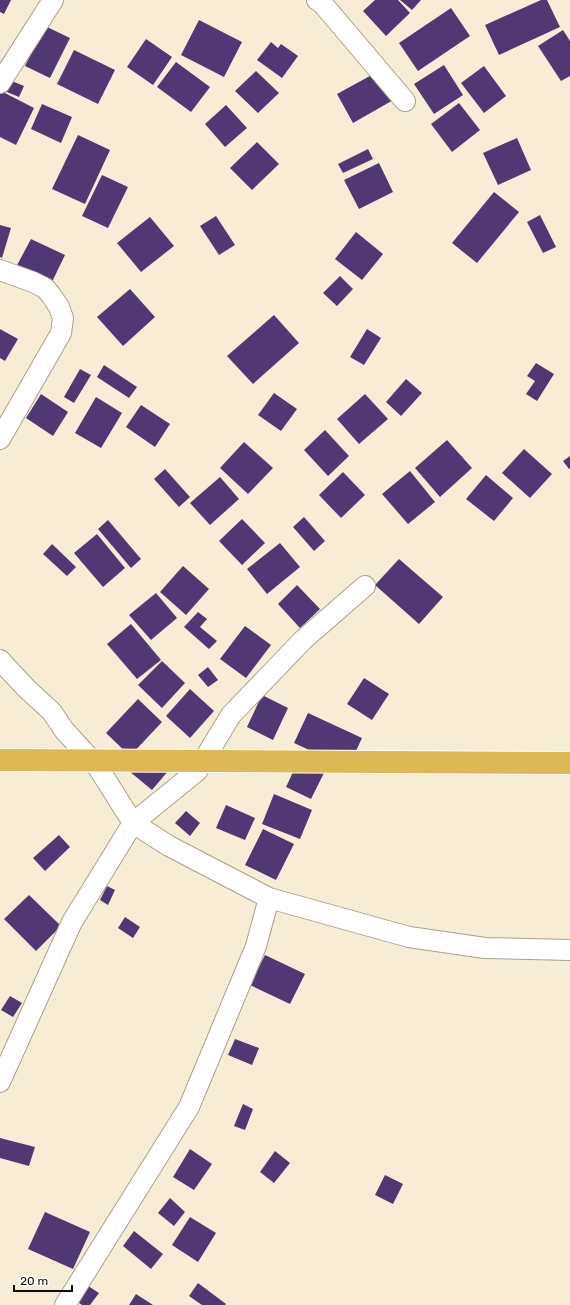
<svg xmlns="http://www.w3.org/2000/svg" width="570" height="1305" font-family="Rubik,sans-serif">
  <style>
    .building { fill: #503875 }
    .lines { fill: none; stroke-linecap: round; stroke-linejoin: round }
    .minor-casing { stroke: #aaa18c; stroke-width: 22 }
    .trunk-casing { stroke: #fff; stroke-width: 24 }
    .minor { stroke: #fff; stroke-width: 20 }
    .trunk { stroke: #deb853; stroke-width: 22 }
  </style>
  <rect width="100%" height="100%" fill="#f7ecd6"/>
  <path class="building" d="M0,0H11L4,14L0,12Z
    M375,0H398L410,13L386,36L363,11Z
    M400,0H421L412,10Z
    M541,0H547L560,27L499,55L485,25Z
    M451,8L470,36L418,71L399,43Z
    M199,20L242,42L224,77L181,55Z
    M45,26L70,38L50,78L25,66Z
    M563,30L570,41V76L561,81L538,46Z
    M146,39L172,57L153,85L127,67Z
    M271,42L278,48L281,44L298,56L282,78L257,60Z
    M74,50L115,70L98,104L57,84Z
    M176,62L210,87L191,112L157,87Z
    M444,65L463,95L434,114L414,84Z
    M484,66L506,96L484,113L461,83Z
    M256,71L279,93L258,113L235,91Z
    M379,71L395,99L353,123L337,94Z
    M7,79L24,86L19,97L2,90Z
    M1,91L34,108L16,145L0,137V94Z
    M459,103L480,130L452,152L431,124Z
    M42,104L72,117L61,143L31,129Z
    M226,105L247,128L225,147L205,124Z
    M78,135L110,150L85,204L52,189Z
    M517,138L531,170L498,185L483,153Z
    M257,142L279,164L252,190L230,168Z
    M368,149L373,159L343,173L338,164Z
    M379,163L393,192L359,209L344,180Z
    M102,175L128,187L108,228L82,216Z
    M494,192L519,212L477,263L452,243Z
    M540,215L556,247L543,253L527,222Z
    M216,216L235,245L219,255L200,226Z
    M150,217L174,246L141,272L117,243Z
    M0,225L11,228L2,258L0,257Z
    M356,232L383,254L362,280L335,259Z
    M31,239L65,255L50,286L15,269Z
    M340,276L353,289L337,306L323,293Z
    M130,289L155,317L123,346L97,317Z
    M274,315L299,343L253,384L227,356Z
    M0,329L18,339L5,361L0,358Z
    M367,329L381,338L364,365L350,357Z
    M536,363L554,374L537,401L526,394L535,381L527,376Z
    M104,365L137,387L129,398L97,377Z
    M80,369L91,375L74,403L64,397Z
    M406,379L422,393L401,416L386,402Z
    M274,393L297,409L281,431L258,415Z
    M41,394L68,412L53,436L26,418Z
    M365,394L388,419L359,444L337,419Z
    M96,397L122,413L101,448L75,433Z
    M141,405L170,424L155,447L126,427Z
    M325,430L349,456L328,476L304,450Z
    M447,440L472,468L440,497L415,468Z
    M244,442L273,468L248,494L220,468Z
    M524,449L552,474L530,498L502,473Z
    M570,456V468L569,469L563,461Z
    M165,469L190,497L179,507L154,479Z
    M410,471L435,502L408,524L382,494Z
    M343,472L365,495L341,518L319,495Z
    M486,475L513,498L494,521L466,499Z
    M220,477L239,499L210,525L190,503Z
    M304,517L325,541L314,551L293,527Z
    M242,519L265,543L242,565L219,541Z
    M108,520L141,559L131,568L98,529Z
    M97,534L125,568L103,587L74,553Z
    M280,543L300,567L267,594L247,569Z
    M52,544L76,567L67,576L43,554Z
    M399,559L443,597L419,624L375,585Z
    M183,566L209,589L186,615L160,592Z
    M297,585L320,609L300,628L278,604Z
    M156,593L177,618L151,640L129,615Z
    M198,612L207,619L200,627L217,641L209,649L184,627Z
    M131,624L161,660L137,679L107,644Z
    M245,626L271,645L246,678L220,659Z
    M162,661L185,683L162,708L138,685Z
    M208,667L218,680L208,687L198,675Z
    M364,678L389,694L372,720L347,704Z
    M190,689L214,711L190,738L166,716Z
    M262,695L288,708L273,740L247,727Z
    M138,699L162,722L130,756L106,733Z
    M308,713L362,738L348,768L294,743Z
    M301,755L327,767L311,799L286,787Z
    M169,770L152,790L129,771Z
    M274,794L312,810L300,839L262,824Z
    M226,805L255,818L245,840L216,828Z
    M186,811L200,823L190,836L175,823Z
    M263,829L294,844L276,880L245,865Z
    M59,835L70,847L45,871L33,858Z
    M107,886L115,890L108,905L100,900Z
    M29,895L61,926L36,951L4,919Z
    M125,917L140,927L133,938L118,928Z
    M265,955L305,974L290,1004L250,985Z
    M10,996L22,1003L13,1017L1,1010Z
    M235,1039L259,1048L252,1065L228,1055Z
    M243,1104L253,1109L245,1130L234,1126Z
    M0,1138L35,1147L29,1166L0,1158Z
    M190,1149L212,1164L194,1190L173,1177Z
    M275,1151L290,1163L274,1183L260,1172Z
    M385,1175L403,1184L393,1204L375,1195Z
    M170,1198L185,1212L174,1226L158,1213Z
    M45,1212L90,1232L73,1269L28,1249Z
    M190,1217L216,1233L198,1262L172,1245Z
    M134,1231L163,1254L151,1269L123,1246Z
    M198,1283L226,1304L225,1305H202L189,1296Z
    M85,1284L99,1293L90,1305H82L75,1300Z
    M136,1294L153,1305H129Z"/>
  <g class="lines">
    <defs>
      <path id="minor" d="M317,0L321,2L405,101
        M0,83L53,0
        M0,270L33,282L45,288L51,295L59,307L63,318L61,333L0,439
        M0,660L26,688L52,712L64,730L97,766L133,823L169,846L269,898L409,937L485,948L570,950
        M0,1082L72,922L133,823L197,771L231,715L303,640L365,586
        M65,1305L189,1107L256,946L269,898"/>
      <path id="trunk" d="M0,760L570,763"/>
    </defs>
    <use href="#minor" class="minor-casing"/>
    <use href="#trunk" class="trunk-casing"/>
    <use href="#minor" class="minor"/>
    <use href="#trunk" class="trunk"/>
  </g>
  <path d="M14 1285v6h58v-6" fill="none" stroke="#110d06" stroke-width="2"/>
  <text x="20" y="1285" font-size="12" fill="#110d06" stroke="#ffffff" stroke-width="3" paint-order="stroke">20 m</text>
</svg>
